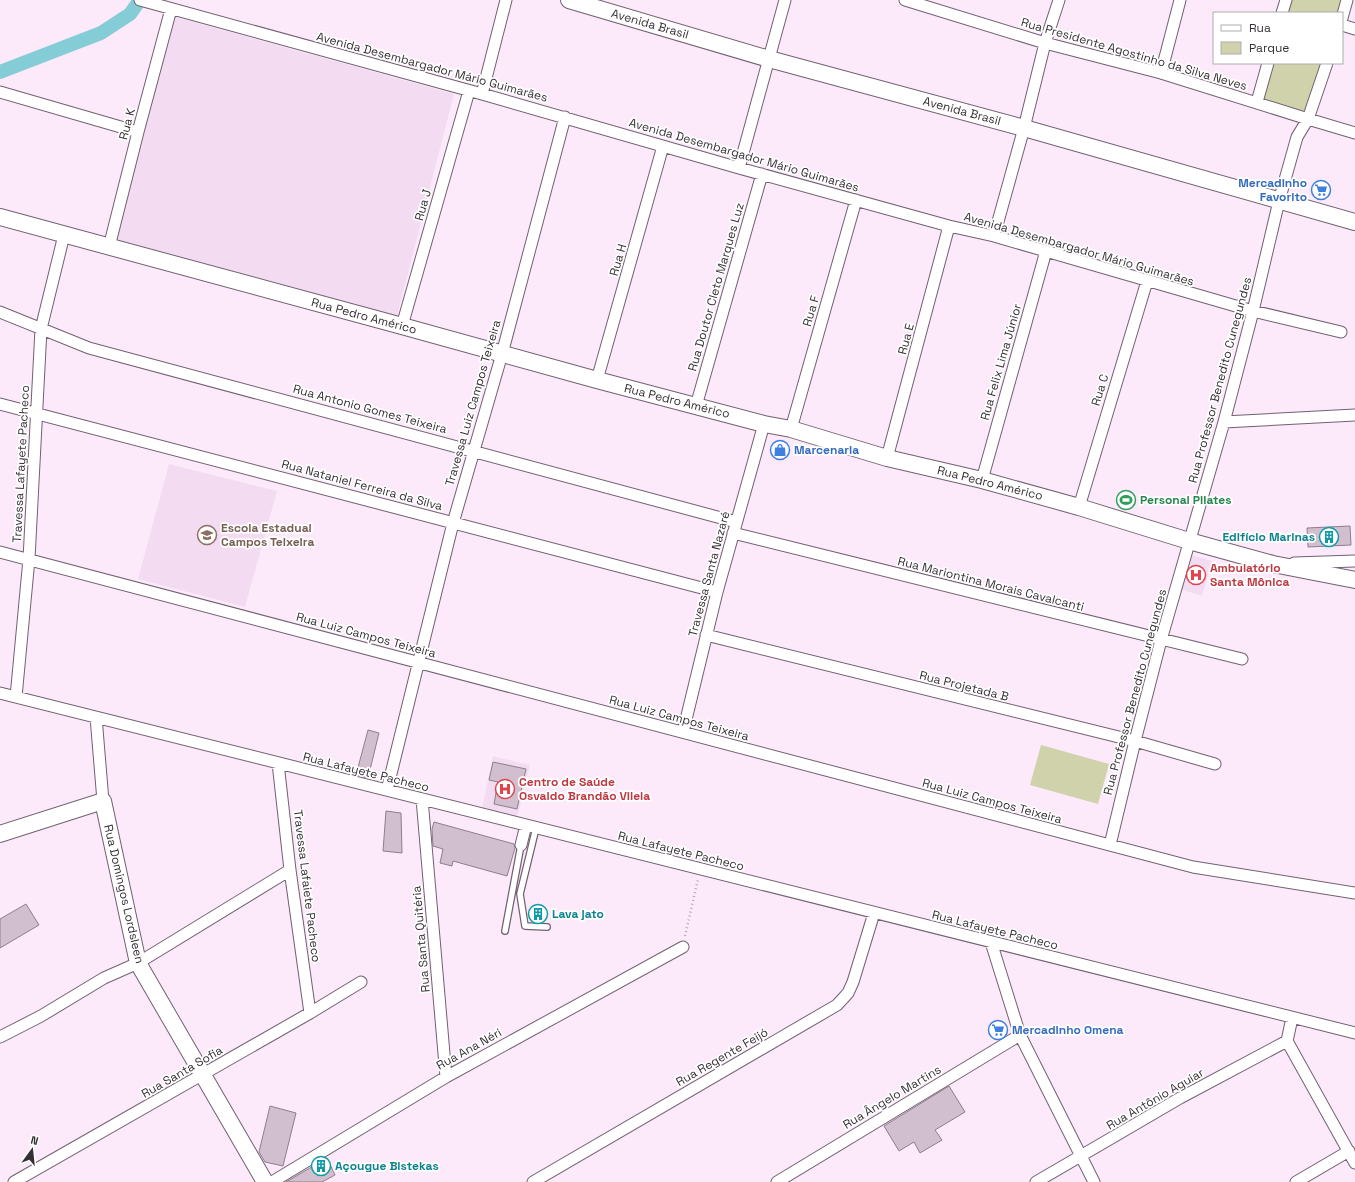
<svg xmlns="http://www.w3.org/2000/svg" width="1355" height="1182" font-family="'Space Grotesk',sans-serif">
  <style>
    .built { fill: #f3dbf2 }
    .green { fill: #cfd2ab }
    .lines { fill: none; stroke-linecap: round; stroke-linejoin: round }
    .canal { stroke: #84cdd6; stroke-width: 14 }
    .building { fill: #d1bfd0; stroke: #8e7e8d }
    .lane-casing { stroke: #716170; stroke-width: 8 }
    .street-casing { stroke: #716170; stroke-width: 13 }
    .secondary-casing { stroke: #716170; stroke-width: 18 }
    .path { stroke: #b5a7b4; stroke-width: 2.5; stroke-dasharray: 1 3; stroke-linecap: butt }
    .lane { stroke: #fff; stroke-width: 5.5 }
    .street { stroke: #fff; stroke-width: 11 }
    .secondary { stroke: #fff; stroke-width: 16 }
    .labels { text-anchor: middle; stroke-width: 3.5; stroke-linejoin: round; paint-order: stroke }
    .street-label { font-size: 12px; fill: #362f35; stroke: #fff }
    .shop-label { font-size: 12px; font-weight: bold; fill: #366cbe; stroke: #fff; text-anchor: start }
    .leisure-label { font-size: 12px; font-weight: bold; fill: #27864d; stroke: #fff; text-anchor: start }
    .education-label { font-size: 12px; font-weight: bold; fill: #785e54; stroke: #fff; text-anchor: start }
    .culture-label { font-size: 12px; font-weight: bold; fill: #0d838f; stroke: #fff; text-anchor: start }
    .health-label { font-size: 12px; font-weight: bold; fill: #be3a42; stroke: #fff; text-anchor: start }
  </style>
  <rect width="100%" height="100%" fill="#fceafb"/>
  <path class="built" d="M172,16L454,94L397,316L113,239Z
    M169,464L277,491L245,607L138,579Z
    M1190,555L1212,561L1202,596L1180,589Z
    M493,756L530,765L516,822L481,813Z"/>
  <path class="green" d="M1286,0H1347L1342,13H1282Z
    M1268,63H1327L1308,119L1257,102Z
    M1041,745L1109,764L1098,804L1030,785Z"/>
  <g class="lines">
    <path class="canal" d="M0,72L101,33L130,14L140,0"/>
  </g>
  <path class="building" d="M1350,526L1351,545L1308,547L1307,528Z
    M368,730L379,733L368,778L356,775Z
    M493,762L526,769L517,809L494,804L498,782L489,780Z
    M386,811L401,813L402,853L383,851Z
    M434,822L514,844L515,848L507,876L453,861L452,866L440,863L443,849L433,846L432,829Z
    M26,904L39,925L0,948V919Z
    M949,1086L965,1112L935,1130L942,1140L920,1153L914,1142L899,1151L884,1126Z
    M270,1106L296,1113L283,1166L265,1162L259,1152Z
    M327,1158L335,1175L322,1182H286Z"/>
  <g class="lines">
    <defs>
      <path id="lane" d="M536,828L520,894L525,926L547,927
        M505,931L521,845"/>
      <path id="street" d="M140,0L482,94L739,168L949,226L994,236L1253,311L1341,332
        M905,0L1045,43L1161,73L1308,119L1355,133
        M1282,13L1286,0
        M1342,18L1347,0
        M1342,25L1355,29
        M1161,73L1180,0
        M0,92L138,132
        M482,94L506,0
        M1257,102L1268,63
        M739,168L785,0
        M994,236L1024,128L1045,43L1059,0
        M109,247L138,132L171,9
        M0,312L89,348L736,522
        M402,326L469,91
        M597,380L663,146
        M0,404L717,592
        M696,406L762,174
        M1224,422L1355,415
        M791,429L856,200
        M887,458L949,226
        M982,480L1046,251
        M1079,507L1147,281
        M733,533L1242,659
        M0,552L1193,867L1355,893
        M1294,563L1355,561
        M706,635L1135,741L1215,764
        M0,693L1355,1033
        M16,697L29,559L41,329L64,235
        M96,717L103,801
        M683,732L717,592L764,424
        M278,763L290,870L310,1013
        M387,790L453,523L502,354L565,117
        M422,799L446,1077
        M521,845L526,825
        M1110,845L1135,741L1161,640L1224,422L1253,311L1279,201L1297,137L1308,119L1327,63
        M991,942L1020,1035L1094,1182
        M1292,1018L1287,1041L1355,1163
        M0,1037L41,1016L104,978L138,963L290,870
        M14,1182L310,1013L361,982
        M272,1182L446,1077L683,947
        M533,1182L837,1005L848,993L853,982L874,913
        M777,1182L1020,1035
        M1036,1182L1180,1098L1287,1041
        M1296,1182L1349,1151"/>
      <path id="secondary" d="M569,0L769,59L1024,128L1355,222
        M0,217L402,326L597,380L764,424L791,429L887,458L982,480L1079,507L1189,541L1273,564L1355,580
        M0,834L103,801L138,963L265,1182"/>
    </defs>
    <use href="#lane" class="lane-casing"/>
    <use href="#street" class="street-casing"/>
    <use href="#secondary" class="secondary-casing"/>
    <path class="path" d="M685,936L698,879"/>
    <use href="#lane" class="lane"/>
    <use href="#street" class="street"/>
    <use href="#secondary" class="secondary"/>
  </g>
  <defs>
    <symbol id="supermarket-ring" viewBox="-11 -11 22 22"><circle r="9.5" fill="#fff" stroke="#3f7fe0" stroke-width="1.5"/><path d="M-6-5.5h2.5l.6 2H6L4.5 2H-2.5L-4.4-4H-6ZM-1.5 3.2a1.3 1.3 0 1 0 .1 0ZM3 3.2a1.3 1.3 0 1 0 .1 0Z" fill="#3f7fe0"/></symbol>
    <symbol id="shop-ring" viewBox="-11 -11 22 22"><circle r="9.5" fill="#fff" stroke="#3f7fe0" stroke-width="1.5"/><path d="M-5-2.5h2.3a2.7 3.5 0 0 1 5.4 0H5L5.5 6h-11ZM-1.5-2.5h3a1.5 2.3 0 0 0-3 0Z" fill="#3f7fe0"/></symbol>
    <symbol id="stadium-ring" viewBox="-11 -11 22 22"><circle r="9.5" fill="#fff" stroke="#2e9e5b" stroke-width="1.5"/><path d="M0-5a6.5 5 0 1 0 0 10a6.5 5 0 1 0 0-10ZM-3.5-1.8h7v3.6h-7Z" fill="#2e9e5b"/></symbol>
    <symbol id="school-ring" viewBox="-11 -11 22 22"><circle r="9.5" fill="#fff" stroke="#8d6e63" stroke-width="1.5"/><path d="M0-5L7-2L0 1L-7-2ZM-4 1L0 2.5L4 1V4Q0 6-4 4Z" fill="#8d6e63"/></symbol>
    <symbol id="building-ring" viewBox="-11 -11 22 22"><circle r="9.5" fill="#fff" stroke="#0f9aa8" stroke-width="1.5"/><path d="M-4-6H4V6H1V3H-1V6H-4ZM-2.5-4.3h1.7v1.8h-1.7ZM.8-4.3h1.7v1.8H.8ZM-2.5-1h1.7V.8h-1.7ZM.8-1h1.7V.8H.8Z" fill="#0f9aa8"/></symbol>
    <symbol id="hospital-ring" viewBox="-11 -11 22 22"><circle r="9.5" fill="#fff" stroke="#e0444e" stroke-width="1.5"/><path d="M-5-5h3v3.5h4V-5h3V5h-3V1.5h-4V5h-3Z" fill="#e0444e"/></symbol>
  </defs>
  <g fill-rule="evenodd">
    <use href="#supermarket-ring" x="1310" y="179" width="22" height="22"/>
    <use href="#shop-ring" x="769" y="439" width="22" height="22"/>
    <use href="#stadium-ring" x="1115" y="489" width="22" height="22"/>
    <use href="#school-ring" x="196" y="524" width="22" height="22"/>
    <use href="#building-ring" x="1318" y="526" width="22" height="22"/>
    <use href="#hospital-ring" x="1185" y="564" width="22" height="22"/>
    <use href="#hospital-ring" x="494" y="778" width="22" height="22"/>
    <use href="#building-ring" x="527" y="903" width="22" height="22"/>
    <use href="#supermarket-ring" x="987" y="1019" width="22" height="22"/>
    <use href="#building-ring" x="310" y="1155" width="22" height="22"/>
  </g>
  <g class="labels">
    <g class="street-label">
      <text transform="translate(650 24) rotate(16)" y="4">Avenida Brasil</text>
      <text transform="translate(1134 54) rotate(16)" y="4">Rua Presidente Agostinho da Silva Neves</text>
      <text transform="translate(432 67) rotate(15)" y="4">Avenida Desembargador Mário Guimarães</text>
      <text transform="translate(962 111) rotate(15)" y="4">Avenida Brasil</text>
      <text transform="translate(127 124) rotate(-75)" y="4">Rua K</text>
      <text transform="translate(744 155) rotate(16)" y="4">Avenida Desembargador Mário Guimarães</text>
      <text transform="translate(423 205) rotate(-74)" y="4">Rua J</text>
      <text transform="translate(1079 249) rotate(16)" y="4">Avenida Desembargador Mário Guimarães</text>
      <text transform="translate(618 260) rotate(-74)" y="4">Rua H</text>
      <text transform="translate(716 287) rotate(-74)" y="4">Rua Doutor Cleto Marques Luz</text>
      <text transform="translate(811 311) rotate(-74)" y="4">Rua F</text>
      <text transform="translate(364 316) rotate(15)" y="4">Rua Pedro Américo</text>
      <text transform="translate(906 339) rotate(-75)" y="4">Rua E</text>
      <text transform="translate(1001 362) rotate(-74)" y="4">Rua Felix Lima Júnior</text>
      <text transform="translate(1220 380) rotate(-75)" y="4">Rua Professor Benedito Cunegundes</text>
      <text transform="translate(1100 390) rotate(-73)" y="4">Rua C</text>
      <text transform="translate(677 401) rotate(14)" y="4">Rua Pedro Américo</text>
      <text transform="translate(473 403) rotate(-74)" y="4">Travessa Luiz Campos Teixeira</text>
      <text transform="translate(370 409) rotate(15)" y="4">Rua Antonio Gomes Teixeira</text>
      <text transform="translate(21 464) rotate(-87)" y="4">Travessa Lafayete Pacheco</text>
      <text transform="translate(990 483) rotate(14)" y="4">Rua Pedro Américo</text>
      <text transform="translate(362 485) rotate(15)" y="4">Rua Nataniel Ferreira da Silva</text>
      <text transform="translate(709 574) rotate(-75)" y="4">Travessa Santa Nazaré</text>
      <text transform="translate(991 584) rotate(14)" y="4">Rua Mariontina Morais Cavalcanti</text>
      <text transform="translate(366 635) rotate(15)" y="4">Rua Luiz Campos Teixeira</text>
      <text transform="translate(964 686) rotate(14)" y="4">Rua Projetada B</text>
      <text transform="translate(1135 692) rotate(-75)" y="4">Rua Professor Benedito Cunegundes</text>
      <text transform="translate(679 718) rotate(15)" y="4">Rua Luiz Campos Teixeira</text>
      <text transform="translate(366 772) rotate(14)" y="4">Rua Lafayete Pacheco</text>
      <text transform="translate(992 801) rotate(15)" y="4">Rua Luiz Campos Teixeira</text>
      <text transform="translate(681 851) rotate(14)" y="4">Rua Lafayete Pacheco</text>
      <text transform="translate(307 886) rotate(83)" y="4">Travessa Lafaiete Pacheco</text>
      <text transform="translate(124 894) rotate(77)" y="4">Rua Domingos Lordsleen</text>
      <text transform="translate(995 930) rotate(14)" y="4">Rua Lafayete Pacheco</text>
      <text transform="translate(421 939) rotate(-95)" y="4">Rua Santa Quitéria</text>
      <text transform="translate(469 1049) rotate(-29)" y="4">Rua Ana Néri</text>
      <text transform="translate(722 1057) rotate(-30)" y="4">Rua Regente Feijó</text>
      <text transform="translate(182 1072) rotate(-30)" y="4">Rua Santa Sofia</text>
      <text transform="translate(892 1097) rotate(-31)" y="4">Rua Ângelo Martins</text>
      <text transform="translate(1155 1099) rotate(-30)" y="4">Rua Antônio Aguiar</text>
    </g>
    <g class="shop-label">
      <text x="1307" y="187" text-anchor="end">Mercadinho<tspan x="1307" dy="14">Favorito</tspan></text>
      <text x="794" y="454">Marcenaria</text>
      <text x="1012" y="1034">Mercadinho Omena</text>
    </g>
    <g class="leisure-label">
      <text x="1140" y="504">Personal Pilates</text>
    </g>
    <g class="education-label">
      <text x="221" y="532">Escola Estadual<tspan x="221" dy="14">Campos Teixeira</tspan></text>
    </g>
    <g class="culture-label">
      <text x="1315" y="541" text-anchor="end">Edifício Marinas</text>
      <text x="552" y="918">Lava jato</text>
      <text x="335" y="1170">Açougue Bistekas</text>
    </g>
    <g class="health-label">
      <text x="1210" y="572">Ambulatório<tspan x="1210" dy="14">Santa Mônica</tspan></text>
      <text x="519" y="786">Centro de Saúde<tspan x="519" dy="14">Osvaldo Brandão Vilela</tspan></text>
    </g>
  </g>
  <rect x="1213" y="12" width="130" height="52" fill="#ffffff" stroke="#afacae"/>
  <rect x="1221" y="25" width="20" height="6" fill="#ffffff" stroke="#afacae"/>
  <text x="1249" y="32" font-size="12" fill="#362f35">Rua</text>
  <rect x="1221" y="42" width="20" height="12" fill="#cfd2ab" stroke="#afacae"/>
  <text x="1249" y="52" font-size="12" fill="#362f35">Parque</text>
  <g transform="translate(32 1150) rotate(15)" stroke="#ffffff" stroke-width="3" paint-order="stroke">
  <path d="M0-3L7 15L0 10L-7 15Z" fill="#362f35"/>
  <text y="-6" font-size="11" font-weight="bold" text-anchor="middle" fill="#362f35">N</text>
  </g>
</svg>
